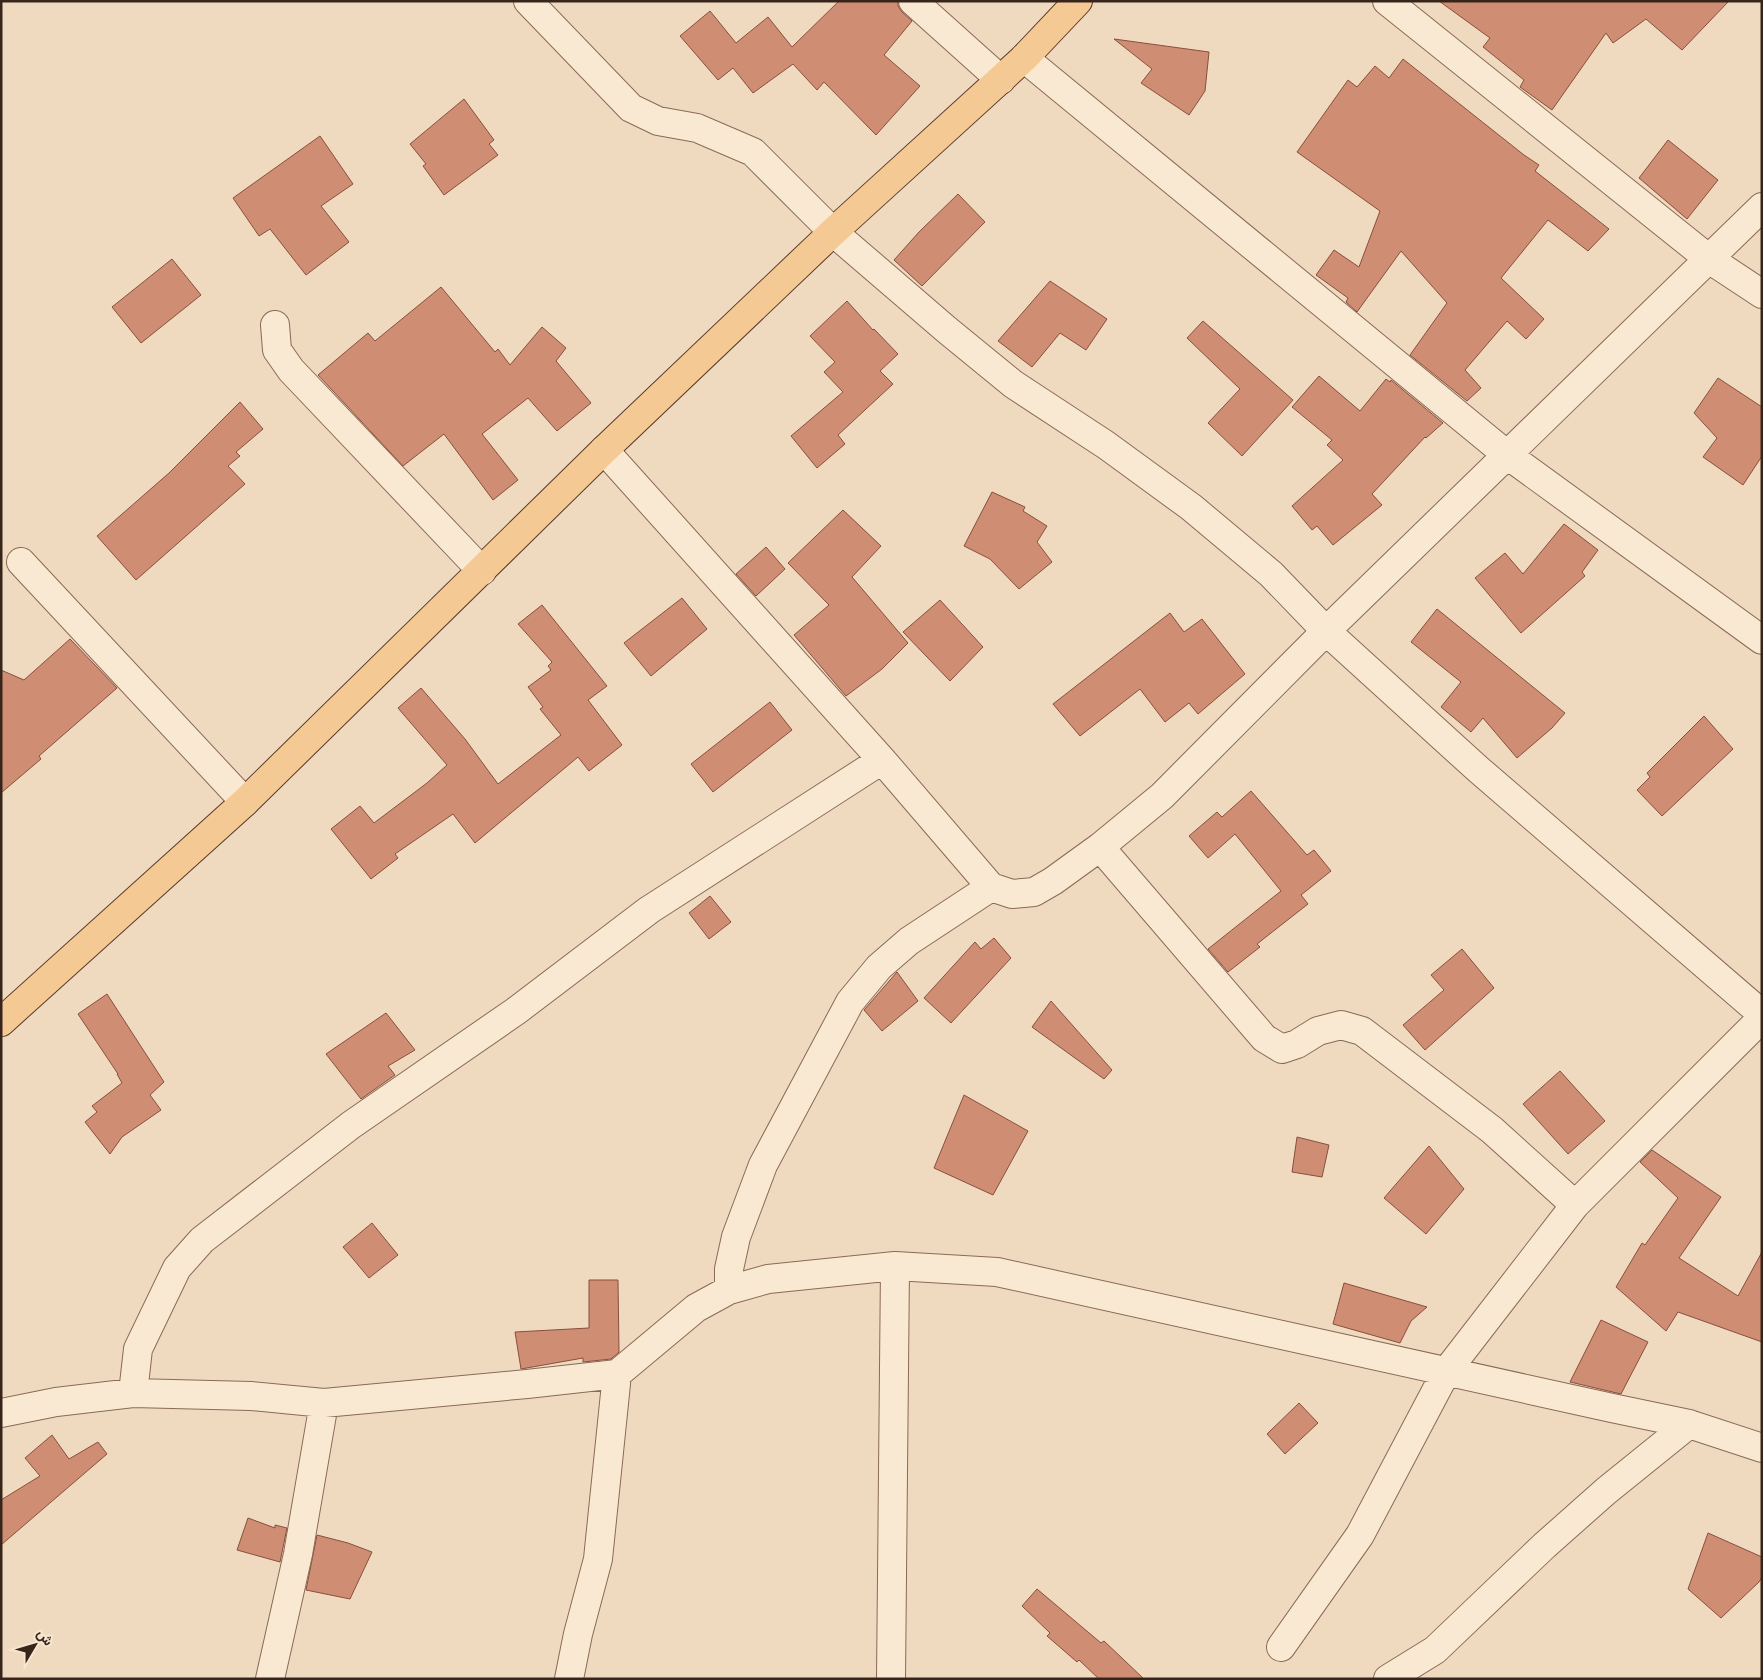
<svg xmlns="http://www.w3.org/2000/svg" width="1763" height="1680" font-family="Merriweather,Vazirmatn,serif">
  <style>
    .building { fill: #cf8d73; stroke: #894f3c }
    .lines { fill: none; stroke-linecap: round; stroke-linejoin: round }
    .minor-casing { stroke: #896a57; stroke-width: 30 }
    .major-casing { stroke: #56392b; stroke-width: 30 }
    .minor { stroke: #fae9d2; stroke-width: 28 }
    .major { stroke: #f5c994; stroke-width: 28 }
  </style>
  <rect width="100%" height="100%" fill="#efdabf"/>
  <path class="building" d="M839,1H898V6L902,12L912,21L884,55L920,86L876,135L824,82L817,90L793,64L753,93L733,68L718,80L680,36L710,11L736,43L768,17L792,47Z
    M1439,1H1729L1682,50L1646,19L1613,43L1606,33L1552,110L1520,87L1524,80L1483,47L1490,38Z
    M1114,39L1209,52L1205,91L1189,115L1141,83L1152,69Z
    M1403,59L1524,155L1539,165L1535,171L1609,229L1588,251L1548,220L1501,278L1544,319L1526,339L1507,321L1465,370L1481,388L1467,401L1410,355L1447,303L1401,251L1357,312L1346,302L1348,298L1316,275L1334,250L1359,267L1380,211L1297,152L1348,80L1357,87L1375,66L1389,78Z
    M464,99L494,140L489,144L498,155L444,195L423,166L426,164L410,144Z
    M320,136L353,184L321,206L349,242L306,275L270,229L259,236L233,198Z
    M1668,140L1718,180L1687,219L1639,178Z
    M958,194L985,222L922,286L894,260L919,232Z
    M172,259L201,295L141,343L112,307Z
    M1050,281L1107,319L1086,350L1060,333L1032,367L998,341Z
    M441,287L495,352L498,349L510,365L542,327L566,348L556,361L591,403L557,431L528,398L482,434L518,480L493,500L444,434L403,466L318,375L368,333L375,341Z
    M847,301L873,330L874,329L898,354L880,371L893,384L838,435L845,444L817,468L791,436L843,392L824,372L835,362L810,336Z
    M1203,321L1293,400L1242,456L1208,423L1240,389L1187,338Z
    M1319,376L1360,411L1386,379L1390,382L1391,380L1443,423L1426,438L1425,437L1372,494L1382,505L1333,545L1317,526L1312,530L1292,506L1343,460L1327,445L1332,440L1292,407Z
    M1718,378L1762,407V456L1743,485L1703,457L1717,438L1694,413Z
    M240,402L263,429L236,452L240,456L228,466L245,484L136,580L97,536L169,473Z
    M992,492L1025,507L1023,511L1047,526L1037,542L1052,562L1019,589L990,559L964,546Z
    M843,510L881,546L852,577L908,643L882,669L846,696L794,635L829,605L788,563Z
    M1564,524L1598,550L1582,572L1585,576L1521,633L1475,578L1505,553L1523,574Z
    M766,547L785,569L756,596L736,574Z
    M682,598L707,629L651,676L624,643Z
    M940,600L983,647L950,681L903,632Z
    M542,605L607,686L588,700L622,745L589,771L578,757L475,843L453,814L395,854L398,858L371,879L331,829L360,806L374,823L427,783L447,765L398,708L421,688L465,739L498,784L561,735L540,709L543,707L528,687L551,670L548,666L552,662L518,624Z
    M1437,609L1565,713L1552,728L1517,758L1483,718L1471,732L1441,707L1461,682L1411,642Z
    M1170,613L1184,632L1202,619L1245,674L1198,714L1189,703L1165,722L1140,689L1080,736L1053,704Z
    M70,639L117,688L39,756L41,759L1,793V670L24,680Z
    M770,702L792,730L713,792L691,764Z
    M1704,716L1733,749L1662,816L1637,790L1650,777L1647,773Z
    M1251,791L1307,855L1314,850L1331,871L1301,895L1308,904L1257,944L1260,947L1228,972L1208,949L1281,891L1235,834L1208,858L1189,836L1217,812L1222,817Z
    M710,896L731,922L709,939L689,913Z
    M994,938L1011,958L951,1023L924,998L975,942L981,949Z
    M1462,949L1494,988L1425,1050L1403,1025L1444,990L1431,975Z
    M897,972L918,1001L882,1031L864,1010Z
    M107,994L164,1082L150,1095L161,1110L122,1137L110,1154L85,1122L97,1112L92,1106L122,1083L117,1074H118L78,1014Z
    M1051,1001L1112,1070L1104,1079L1032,1027Z
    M386,1013L415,1050L388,1066L395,1075L361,1099L326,1054Z
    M1560,1071L1605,1121L1568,1154L1523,1104Z
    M964,1095L1028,1131L993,1195L934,1168Z
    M1297,1137L1329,1145L1322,1177L1292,1172Z
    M1429,1146L1464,1189L1426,1234L1384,1198Z
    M1652,1150L1721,1197L1679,1258L1738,1296L1762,1252V1342L1678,1312L1666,1331L1616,1287L1642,1243L1645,1245L1678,1198L1640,1162Z
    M372,1223L398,1255L369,1278L343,1247Z
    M589,1280H618L619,1352L611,1359L583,1362V1358L521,1369L515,1332L589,1328Z
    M1344,1283L1427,1307L1411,1321L1400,1343L1333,1324Z
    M1601,1320L1648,1342L1621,1394L1570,1382Z
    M1299,1403L1318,1423L1285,1454L1267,1434Z
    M52,1435L69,1459L98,1442L107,1454L1,1545V1500L40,1476L25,1458Z
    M248,1518L275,1528V1525L287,1528L280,1562L237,1550Z
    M1708,1533L1762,1557V1577L1759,1582L1721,1618L1688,1589Z
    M317,1535L348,1543L372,1552L350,1599L306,1590Z
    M1037,1589L1101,1643L1104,1641L1144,1679H1099L1079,1660L1077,1662L1047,1636L1050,1633L1022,1606Z"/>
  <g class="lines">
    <defs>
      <path id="minor" d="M528,1L631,108L658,121L697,128L753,152L833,232L947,330L1013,384L1106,445L1191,507L1271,574L1326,631L1479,770L1762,1014
        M913,1L1001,80
        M1387,1L1709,259L1762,294
        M1024,58L1506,454L1762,640
        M275,325L277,350L291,370L482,571
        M604,450L882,760L991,887L1012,894L1034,892L1053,881L1100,847L1162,796L1326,631L1762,207
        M21,562L245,802
        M1100,847L1264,1038L1282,1049L1297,1044L1318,1031L1341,1025L1362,1031L1492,1130L1575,1205
        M729,1290V1269L736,1237L763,1165L850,1002L879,967L909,941L991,887
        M133,1393L138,1349L177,1268L202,1240L351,1125L516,1011L649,910L882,760
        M1,1413L56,1402L133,1393L251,1396L324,1403L527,1384L617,1374L696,1308L729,1290L768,1279L895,1266L997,1272L1612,1408L1689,1424L1762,1448
        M1281,1647L1360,1535L1446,1372L1575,1205L1762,1018
        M270,1679L298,1554L324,1403
        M569,1679L578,1634L598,1559L617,1374
        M891,1679L895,1266
        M1388,1679L1435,1650L1544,1546L1606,1491L1689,1424"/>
      <path id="major" d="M1,1022L245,802L604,450L833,232L1024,58L1078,1"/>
    </defs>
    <use href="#minor" class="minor-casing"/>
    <use href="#major" class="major-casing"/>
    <use href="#minor" class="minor"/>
    <use href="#major" class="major"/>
  </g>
  <rect width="1763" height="1680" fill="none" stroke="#37251c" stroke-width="5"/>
  <g transform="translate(35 1645) rotate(52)" stroke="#f7e5cf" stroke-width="4" paint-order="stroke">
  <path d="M0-4L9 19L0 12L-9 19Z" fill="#37251c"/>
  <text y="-8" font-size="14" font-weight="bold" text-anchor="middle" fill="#37251c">ش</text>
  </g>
</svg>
